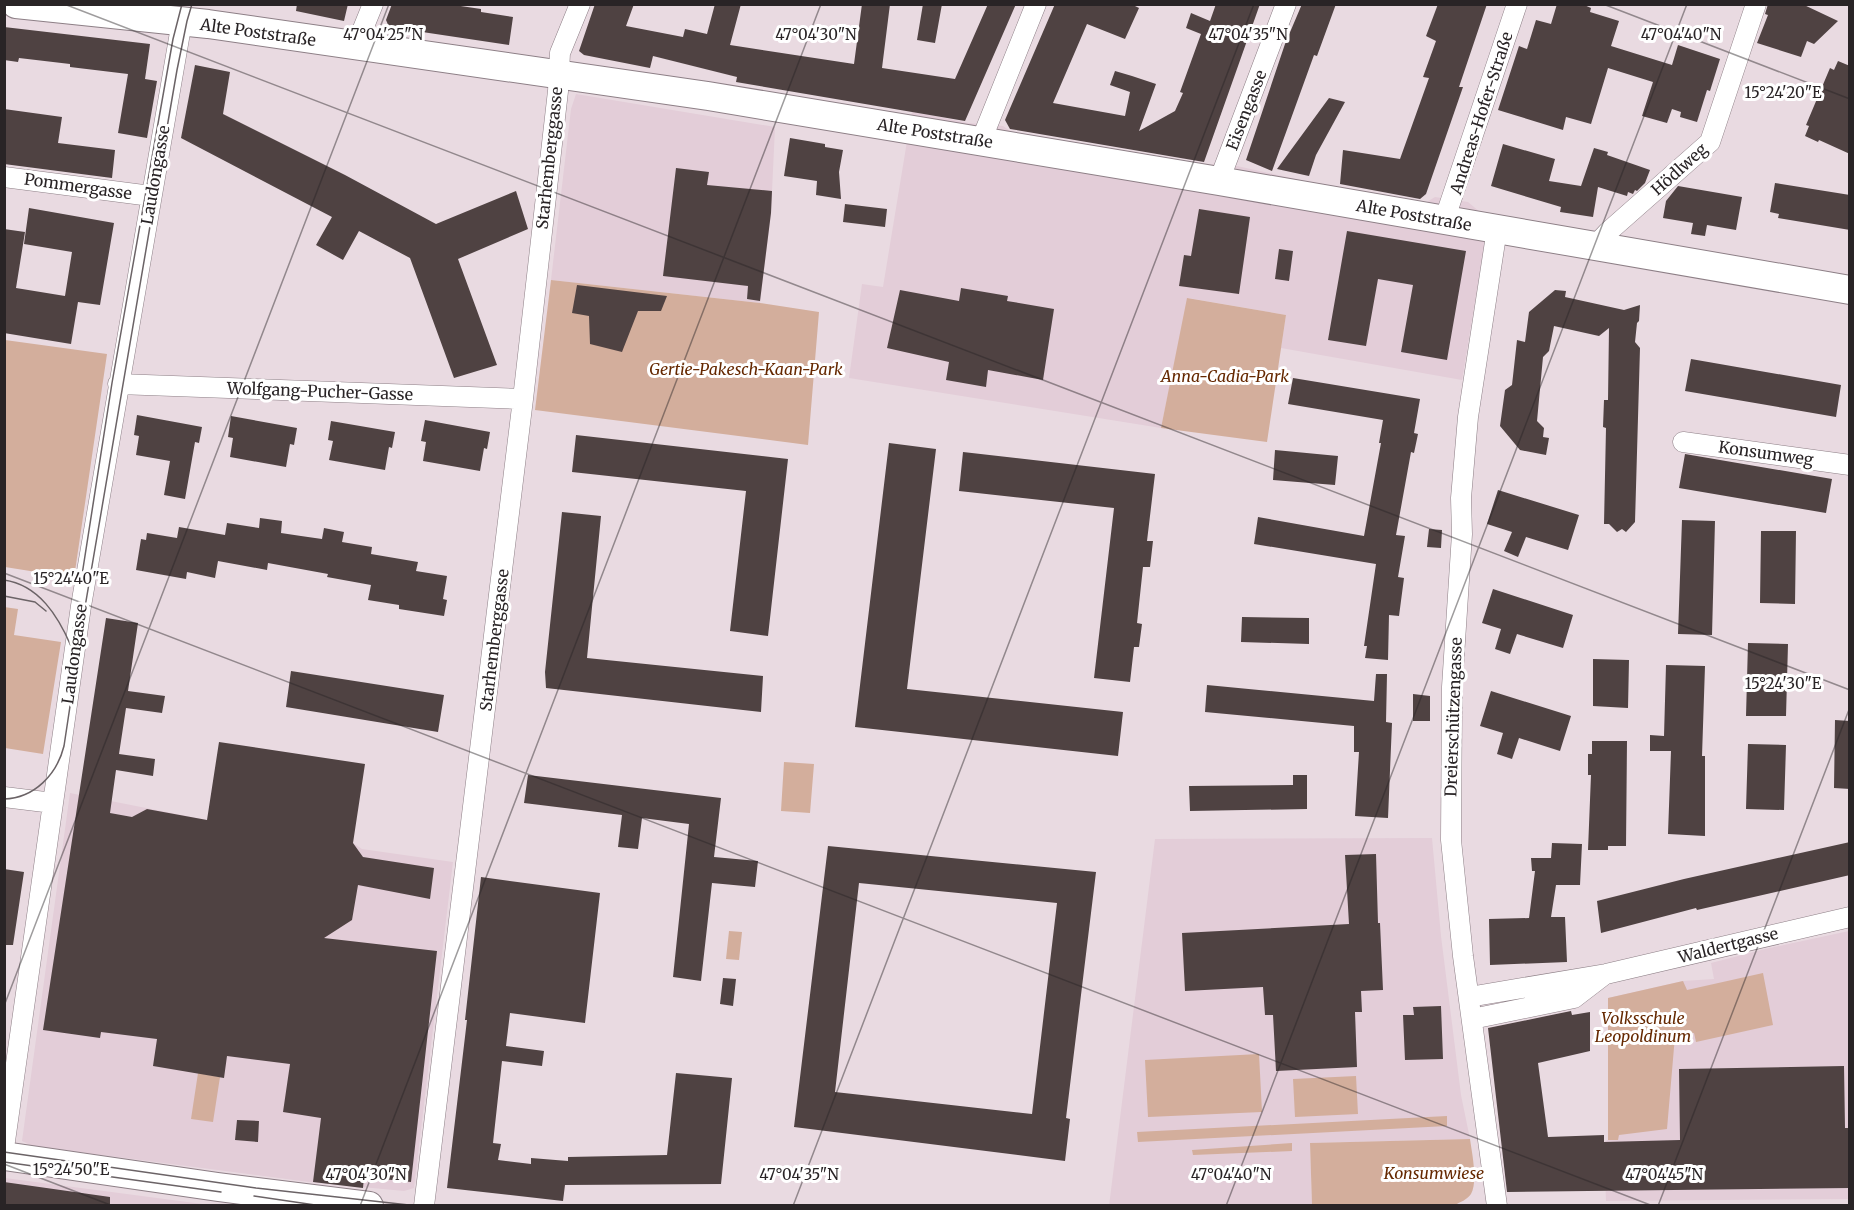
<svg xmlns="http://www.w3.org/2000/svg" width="1854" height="1210" font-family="Merriweather,serif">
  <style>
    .built { fill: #e3cdd8 }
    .green { fill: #d3ae9c }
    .building { fill: #4f4242; fill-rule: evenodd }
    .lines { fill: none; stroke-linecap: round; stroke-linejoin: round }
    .street-casing { stroke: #8d7f86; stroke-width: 21 }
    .secondary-casing { stroke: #8d7f86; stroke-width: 30 }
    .street { stroke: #fff; stroke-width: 20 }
    .secondary { stroke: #fff; stroke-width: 28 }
    .tram { stroke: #6b6366; stroke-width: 1.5 }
    .ticks { fill: none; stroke: #292426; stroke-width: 1.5; stroke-opacity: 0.45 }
    .labels { text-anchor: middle; stroke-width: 6; stroke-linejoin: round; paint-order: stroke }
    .street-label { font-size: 16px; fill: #292426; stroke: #fff }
    .park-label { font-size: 16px; font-style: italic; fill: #652800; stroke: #fff }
    .ticks-label { font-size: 15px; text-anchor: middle; fill: #292426; stroke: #fff; stroke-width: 6; stroke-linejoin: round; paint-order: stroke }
  </style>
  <rect width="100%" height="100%" fill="#e9dae1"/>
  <path class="built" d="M576,94L775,127L771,213L760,303L551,280L571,109Z
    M912,111L968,123L1003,126L1016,135L1208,166L1219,162L1318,184L1425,203L1435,197L1468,202L1480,212L1493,252L1483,253L1462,380L1281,348L1286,315L1188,298L1161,428L849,378L862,284L883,287Z
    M70,793L207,820L353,843L362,849L453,862L414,1188L404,1191L309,1182L32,1146L22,1141Z
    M1432,838L1441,936L1461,1095L1470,1139L1310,1143L1312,1205L1109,1206L1155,839Z
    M1849,931V1199L1606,1201L1604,1142L1608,1140V998L1683,981L1714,979L1711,963L1765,949Z
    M5,1178L210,1205H5Z"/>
  <path class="green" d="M551,280L760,303L819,312L808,445L535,410Z
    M1187,298L1286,315L1267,442L1161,428Z
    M5,340L107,354L74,578L5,567Z
    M4,607L18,609L14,635L61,642L43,754L5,748Z
    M784,762L814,764L810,813L781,811Z
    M729,931L742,932L739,960L726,959Z
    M1763,973L1773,1025L1696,1042L1694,1033L1675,1036L1667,1129L1619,1135L1618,1140H1608V998L1683,981L1687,990Z
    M1259,1054L1262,1112L1148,1117L1145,1060Z
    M198,1073L220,1077L213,1122L191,1119Z
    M1356,1076L1358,1114L1295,1117L1293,1079Z
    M1447,1116V1126L1138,1142L1137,1132Z
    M1470,1139C1472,1153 1478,1182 1471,1194C1467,1200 1460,1202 1455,1205H1312L1310,1143Z
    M1292,1143V1151L1193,1155L1192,1150Z"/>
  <path class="building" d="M297,4H348L344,21L296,11Z
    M392,4H447L481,9V12L513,17L509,45L389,27L386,20Z
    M595,4H634L626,26L683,37L685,29L707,34L715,4H741L730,45L854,64L862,4H890L882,68L955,79L988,4H1016L965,121L736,82L737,77L653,56L650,68L584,55L579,51Z
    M923,4H942L935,43L917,40Z
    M1055,4H1131L1139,8L1125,39L1087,24L1053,103L1125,116L1130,92L1110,85L1115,71L1132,76L1156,84L1139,131L1175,111L1183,93L1180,92L1201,34L1186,28L1191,13L1210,21L1216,4H1260L1204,162L1010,129L1005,120Z
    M1302,4H1336L1317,56L1314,55L1272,171L1246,160L1285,44Z
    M1438,4H1487L1459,87H1463L1426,194L1420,199L1340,184L1343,150L1400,159L1429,78L1423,77L1436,41L1426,36Z
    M1557,4H1582L1591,8L1590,12L1619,21L1611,46L1672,65L1678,45L1720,59L1710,91L1707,90L1697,122L1680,117L1681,112L1672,109L1667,123L1642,116L1653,82L1608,68L1591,124L1566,117L1563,130L1498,110L1519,46L1527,49L1536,20L1551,24Z
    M1768,4H1802L1838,21L1814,44L1807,41L1801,57L1757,43L1768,15L1765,14Z
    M4,27L150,44L145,79L157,81L147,138L118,133L128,74L70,67V64L19,58L18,62L4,60Z
    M1838,61L1850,66V154L1819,140L1818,142L1805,136L1809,126L1806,125L1830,68L1834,70Z
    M195,65L230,72L223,114L345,175L436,224L516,191L528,229L458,259L497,365L454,378L410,258L359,231L343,260L316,245L332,217L181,138Z
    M1329,98L1345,102L1316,155L1309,176L1277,169Z
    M4,109L62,117L58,143L115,150L112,178L4,164Z
    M790,138L825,144V147L843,150L839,172L841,199L816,195L817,181L784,176Z
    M1503,144L1555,159L1549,181L1581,186L1594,148L1608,152L1607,155L1650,170L1645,183L1637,191L1635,190L1633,194L1628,192L1627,196L1598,187L1593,217L1560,212L1561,207L1491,186Z
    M676,168L709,172L707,185L772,191L771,213L760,301L747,299L748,286L663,276Z
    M1775,183L1850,195V230L1778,218L1779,214L1770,212Z
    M1678,186L1742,197L1736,230L1707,225L1705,236L1691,234L1693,223L1663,218L1666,201Z
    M845,204L887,209L885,227L843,222Z
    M29,208L114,223L100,305L78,302L71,344L4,333V229L25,232L16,288L65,296L72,252L24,244Z
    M1199,209L1250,217L1239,294L1179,286L1184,255L1191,256Z
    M1347,231L1466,251L1447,360L1401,352L1413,285L1378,279L1366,346L1328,340Z
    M1279,249L1293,251L1289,281L1275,279Z
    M577,285L667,296L661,311H638L622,352L590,344L589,316L572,313Z
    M961,288L1008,296L1007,301L1054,309L1043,380L988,370L986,387L946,380L949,362L887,348L900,290L959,301Z
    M1555,290L1566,291L1565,297L1624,310L1640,305L1639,321L1637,323L1635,342L1640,348L1635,522L1626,532L1622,529L1617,532L1609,524H1604L1606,428L1603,427L1604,400H1608L1609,328L1599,336L1554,326L1549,351L1543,357L1537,421L1544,428L1543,437L1549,438L1546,455L1520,450L1500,426L1505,390L1512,385L1517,340L1525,342L1529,312Z
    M1691,359L1841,385L1836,417L1685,391Z
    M1293,378L1420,399L1414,433L1418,434L1414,453L1411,452L1396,535L1405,536L1398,577L1404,578L1399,616L1389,615L1388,660L1365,658L1367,646H1364L1376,564L1254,544L1258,517L1364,536L1381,443H1379L1383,420L1288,404Z
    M137,415L202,427L199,443L195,442L185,499L164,495L170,461L136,455L139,436L134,435Z
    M231,416L297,428L294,445L290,444L286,467L230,457L233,438L228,437Z
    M425,420L490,432L487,449L484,448L480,471L423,461L426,442L421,441Z
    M331,421L395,432L392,448L389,447L385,470L329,460L333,441L328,440Z
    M576,435L788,459L768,636L730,631L746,491L572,472Z
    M889,443L936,449L907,689L1123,712L1118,756L855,727Z
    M1275,450L1338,456L1335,485L1273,480Z
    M963,452L1155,474L1147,541H1153L1150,567H1143L1137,623L1142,624L1139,647H1134L1130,682L1094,678L1114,508L959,491Z
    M1685,454L1832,479L1826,513L1679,488Z
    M1498,490L1579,515L1568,550L1526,537L1518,557L1504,551L1512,532L1487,524Z
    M562,512L601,516L587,658L763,676L761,712L546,688L545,672Z
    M260,518L282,521L281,533L301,536L322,539L324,528L344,532L342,542L372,547L371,554L418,562L416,571L447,576L443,599L447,600L444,616L399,609V605L368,600L371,585L327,577L328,574L268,563L267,570L218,561L215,578L187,572L186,579L136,570L141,539L146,540L147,533L177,538L179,527L225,535L227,523L259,528Z
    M1682,520L1715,521L1712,635L1678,634Z
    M1429,529L1442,530L1441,548L1427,547Z
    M1761,531H1796L1795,604L1760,603Z
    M1493,589L1573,615L1563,648L1517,634L1510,654L1495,649L1501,629L1482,623Z
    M1242,617L1309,618V644L1241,642Z
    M106,618L138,623L128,691L165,696L162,713L126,708L119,754L155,759L153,776L116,770L110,813L132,817L147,809L207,820L219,742L365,764L353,843L363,857L434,868L430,899L358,885L352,920L324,938L437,951L411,1182L364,1177L363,1188L313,1182L321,1118L283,1112L290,1064L227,1056L224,1078L153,1066L157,1039L101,1032L100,1038L43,1030Z
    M1748,643L1788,644L1786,716H1746Z
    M1593,659L1629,660L1628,708L1593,706Z
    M1666,665L1705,666L1702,756H1705V836L1668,834L1671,751H1650V735L1664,736Z
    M291,671L444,695L438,732L286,707Z
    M1376,674H1387L1386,722L1392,723L1388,818L1355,816L1359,752H1354V726L1205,712L1207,685L1374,701Z
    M1491,691L1571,716L1560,751L1519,738L1512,759L1497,754L1503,733L1480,726Z
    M1413,694L1430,696V721H1413Z
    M1835,720L1850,721V789L1834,788Z
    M1592,741H1627L1626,846H1608V850H1588L1591,775H1588V754H1592Z
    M1748,744L1786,745L1784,810L1746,809Z
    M528,775L721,798L714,857L758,861L755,887L712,883L701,981L673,977L689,824L642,818L638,849L618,847L622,815L524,803Z
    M1293,775H1307V809L1190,811L1189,786L1293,785Z
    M1850,842V875L1697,910L1696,908L1601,933L1597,901L1684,879Z
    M1552,843L1582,844L1580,885H1556L1551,917H1565L1567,962L1490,965L1489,919L1529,918L1535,871H1532L1531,858H1551Z
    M828,846L1096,872L1066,1118L1070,1119L1065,1161L794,1127ZM859,883L1057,903L1032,1114L835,1092Z
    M1376,854L1378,923H1380L1383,990L1361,991L1362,1012H1355L1357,1067L1276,1071L1273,1015H1265L1263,987L1185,991L1182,933L1349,924L1345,855Z
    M4,869L24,872L13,945H4Z
    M481,877L600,893L585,1023L510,1013L506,1046L544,1051L542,1066L502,1061L493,1143L501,1144L498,1160L531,1164V1158L568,1161V1157L667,1155L676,1073L732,1078L721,1184L565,1185L563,1201L447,1188L467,1020H465Z
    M723,978L736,979L733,1006L720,1004Z
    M1441,1006L1443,1059L1405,1060L1403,1015H1414L1413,1007Z
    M1571,1011L1572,1015L1590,1012V1051L1538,1063L1548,1137L1604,1135V1142L1680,1140L1679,1069L1844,1066L1845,1128H1850V1188L1507,1192L1488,1028Z
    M237,1120L259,1121L258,1142L235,1140Z
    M4,1182L110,1197V1206H4Z"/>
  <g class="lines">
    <defs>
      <path id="street" d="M356,46L373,4
        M981,141L1036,4
        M4,177L151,196
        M1219,181L1286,4
        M1444,221L1517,4
        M1595,246L1608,232L1710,142L1756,4
        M118,384L523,399
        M1683,442L1850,465
        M4,797L53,803
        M1469,997L1606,974L1850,917
        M1472,1019L1574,998L1604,975
        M4,1148L81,606L182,21
        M424,1206L523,399L558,91L560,53L580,4
        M1497,1206L1463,956L1451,840L1452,687L1462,534L1461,498L1468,417L1497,229"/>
      <path id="secondary" d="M16,4L208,24L708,96L1219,181L1850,290
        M4,1156L218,1187L369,1206"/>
    </defs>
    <use href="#street" class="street-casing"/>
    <use href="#secondary" class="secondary-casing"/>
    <use href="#street" class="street"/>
    <use href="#secondary" class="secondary"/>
    <path class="tram" d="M82,575L112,383L173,39L182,4
      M4,580C39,585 58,616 71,646
      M4,596L35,602L46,611
      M68,667L76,610
      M4,799C35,798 57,774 64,746L85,607L155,197L177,70L187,21L192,4
      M4,1152L256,1188L418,1206
      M4,1162L221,1192
      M254,1196L322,1206"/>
  </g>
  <path class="ticks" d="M64,4L1850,690M1603,4L1850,99M4,573L1653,1206M4,1006L389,4M4,1164L113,1206M360,1206L821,4M793,1206L1254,4M1226,1206L1687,4M1658,1206L1850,707"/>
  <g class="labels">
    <g class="street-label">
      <text transform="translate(258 32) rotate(8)" y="6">Alte Poststraße</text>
      <text transform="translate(1246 110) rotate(-69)" y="6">Eisengasse</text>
      <text transform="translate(1481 113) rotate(-72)" y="6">Andreas-Hofer-Straße</text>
      <text transform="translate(935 133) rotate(9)" y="6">Alte Poststraße</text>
      <text transform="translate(549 158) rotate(-84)" y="6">Starhemberggasse</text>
      <text transform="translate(1679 169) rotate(-42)" y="6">Hödlweg</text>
      <text transform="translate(155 175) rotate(-80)" y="6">Laudongasse</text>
      <text transform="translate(78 186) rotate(8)" y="6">Pommergasse</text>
      <text transform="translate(1414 215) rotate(10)" y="6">Alte Poststraße</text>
      <text transform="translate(320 391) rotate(2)" y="6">Wolfgang-Pucher-Gasse</text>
      <text transform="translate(1766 453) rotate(8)" y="6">Konsumweg</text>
      <text transform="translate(494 640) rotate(-83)" y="6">Starhemberggasse</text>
      <text transform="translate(74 654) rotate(-82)" y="6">Laudongasse</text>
      <text transform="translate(1453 717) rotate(-88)" y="6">Dreierschützengasse</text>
      <text transform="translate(1728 945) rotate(-14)" y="6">Waldertgasse</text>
    </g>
    <g class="park-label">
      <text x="746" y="375">Gertie-Pakesch-Kaan-Park</text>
      <text x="1225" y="382">Anna-Cadia-Park</text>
      <text x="1643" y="1024">Volksschule<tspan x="1643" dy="18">Leopoldinum</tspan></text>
      <text x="1434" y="1179">Konsumwiese</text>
    </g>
  </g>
  <g class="ticks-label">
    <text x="383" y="40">47°04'25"N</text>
    <text x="816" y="40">47°04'30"N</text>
    <text x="1248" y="40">47°04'35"N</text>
    <text x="1681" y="40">47°04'40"N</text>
    <text x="1783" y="98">15°24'20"E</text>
    <text x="71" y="584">15°24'40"E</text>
    <text x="1783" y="689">15°24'30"E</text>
    <text x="71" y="1175">15°24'50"E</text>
    <text x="366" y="1180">47°04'30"N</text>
    <text x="799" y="1180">47°04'35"N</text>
    <text x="1231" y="1180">47°04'40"N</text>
    <text x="1664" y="1180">47°04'45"N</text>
  </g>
  <rect width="1854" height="1210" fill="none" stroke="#292426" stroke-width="12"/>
</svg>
